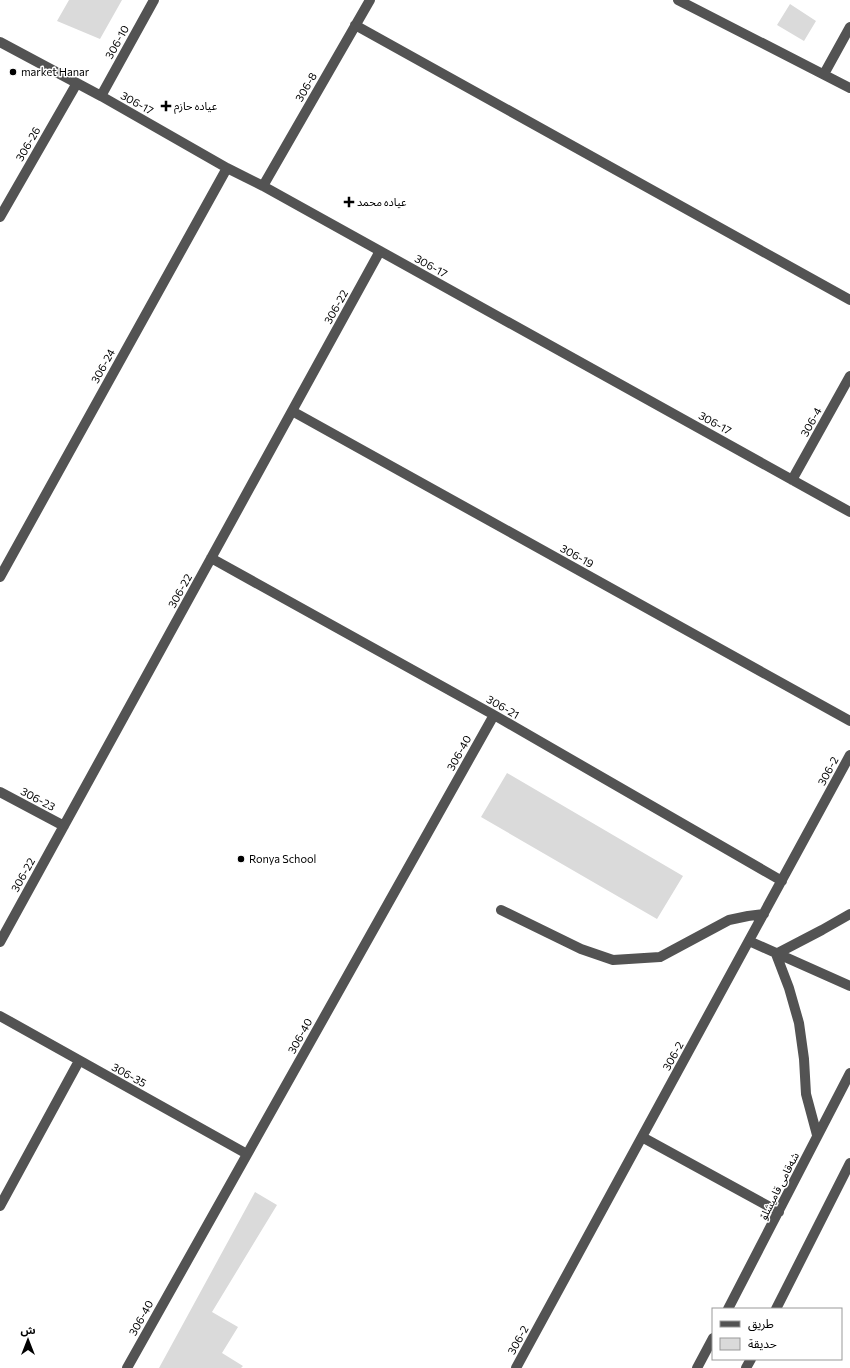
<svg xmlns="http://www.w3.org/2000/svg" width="850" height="1368" font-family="Commissioner,'Noto Sans Arabic',sans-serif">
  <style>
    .green { fill: #dadada }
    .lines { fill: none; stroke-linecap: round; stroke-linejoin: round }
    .minor { stroke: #535353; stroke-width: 10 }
    .poi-dot { fill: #000; stroke: #fff; stroke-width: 1.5 }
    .labels { text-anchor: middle; stroke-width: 3; stroke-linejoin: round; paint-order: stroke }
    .street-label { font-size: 11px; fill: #000; stroke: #fff }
    .poi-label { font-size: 11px; fill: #000; stroke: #fff; text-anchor: start }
  </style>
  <rect width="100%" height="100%" fill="#fff"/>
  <path class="green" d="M69,0H122L100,39L57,21Z
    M790,4L816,21L804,41L777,25Z
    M507,773L683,876L657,919L481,817Z
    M255,1192L277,1205L212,1312L238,1327L222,1353L243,1366L241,1368H159Z"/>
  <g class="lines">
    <path class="minor" d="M678,0L850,88
      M355,25L850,300
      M0,42L101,96L227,168L263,186L850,512
      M824,74L850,27
      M101,96L154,0
      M263,186L370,0
      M0,217L77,83
      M292,411L850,721
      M792,480L850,376
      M211,558L494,715L782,881
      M0,577L227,168
      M0,792L64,826
      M501,910L581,949L613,960L660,957L729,920L748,916L764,914
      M749,941L850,986
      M0,942L380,251
      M0,1016L247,1154
      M817,1135L806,1094L804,1059L799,1023L789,988L776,954L822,930L850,914
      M642,1137L779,1212
      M0,1206L79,1061
      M728,1309L850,1073
      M776,1309L850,1163
      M127,1368L494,715
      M516,1368L850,755
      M697,1368L713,1338
      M746,1368L751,1359"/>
  </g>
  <g class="poi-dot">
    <circle cx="13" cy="72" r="4"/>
    <path d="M164 100h4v4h4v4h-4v4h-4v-4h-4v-4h4z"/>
    <path d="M347 196h4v4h4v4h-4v4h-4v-4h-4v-4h4z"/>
    <circle cx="241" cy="859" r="4"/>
  </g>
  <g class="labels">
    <g class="street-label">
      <text transform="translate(117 42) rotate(-61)" y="4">306-10</text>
      <text transform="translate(306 87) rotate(-60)" y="4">306-8</text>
      <text transform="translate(137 103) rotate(29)" y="4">306-17</text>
      <text transform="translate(28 144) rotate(-60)" y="4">306-26</text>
      <text transform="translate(431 266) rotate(29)" y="4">306-17</text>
      <text transform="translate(336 307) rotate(-61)" y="4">306-22</text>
      <text transform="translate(103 366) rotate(-61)" y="4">306-24</text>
      <text transform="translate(811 422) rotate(-61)" y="4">306-4</text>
      <text transform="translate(715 423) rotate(29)" y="4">306-17</text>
      <text transform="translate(577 556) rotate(29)" y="4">306-19</text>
      <text transform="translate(180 591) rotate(-61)" y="4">306-22</text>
      <text transform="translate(503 707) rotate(30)" y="4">306-21</text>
      <text transform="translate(459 753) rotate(-61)" y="4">306-40</text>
      <text transform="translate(828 771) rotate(-62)" y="4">306-2</text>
      <text transform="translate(38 799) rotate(28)" y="4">306-23</text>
      <text transform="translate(23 875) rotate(-61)" y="4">306-22</text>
      <text transform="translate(300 1036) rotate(-61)" y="4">306-40</text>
      <text transform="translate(673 1056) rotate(-61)" y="4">306-2</text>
      <text transform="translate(129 1075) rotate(29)" y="4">306-35</text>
      <text transform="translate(779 1186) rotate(-63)" y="4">شەقامی قامیشلۆ</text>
      <text transform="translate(141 1318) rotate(-61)" y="4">306-40</text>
      <text transform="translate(518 1340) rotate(-61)" y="4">306-2</text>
    </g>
    <g class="poi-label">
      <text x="21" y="76">market Hanar</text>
      <text x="174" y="110">عياده حازم</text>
      <text x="357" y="206">عياده محمد</text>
      <text x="249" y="863">Ronya School</text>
    </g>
  </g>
  <rect x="712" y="1308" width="130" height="52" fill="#ffffff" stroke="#999999"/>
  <rect x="720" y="1321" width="20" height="6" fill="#535353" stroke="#999999"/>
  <text x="748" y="1328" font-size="12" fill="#000000">طريق</text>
  <rect x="720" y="1338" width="20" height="12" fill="#dadada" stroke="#999999"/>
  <text x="748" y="1348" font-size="12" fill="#000000">حديقة</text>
  <g transform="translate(28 1340)" stroke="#ffffff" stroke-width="3" paint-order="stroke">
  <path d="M0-3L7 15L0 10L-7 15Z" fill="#000000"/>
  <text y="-6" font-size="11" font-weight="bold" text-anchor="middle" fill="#000000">ش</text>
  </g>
</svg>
